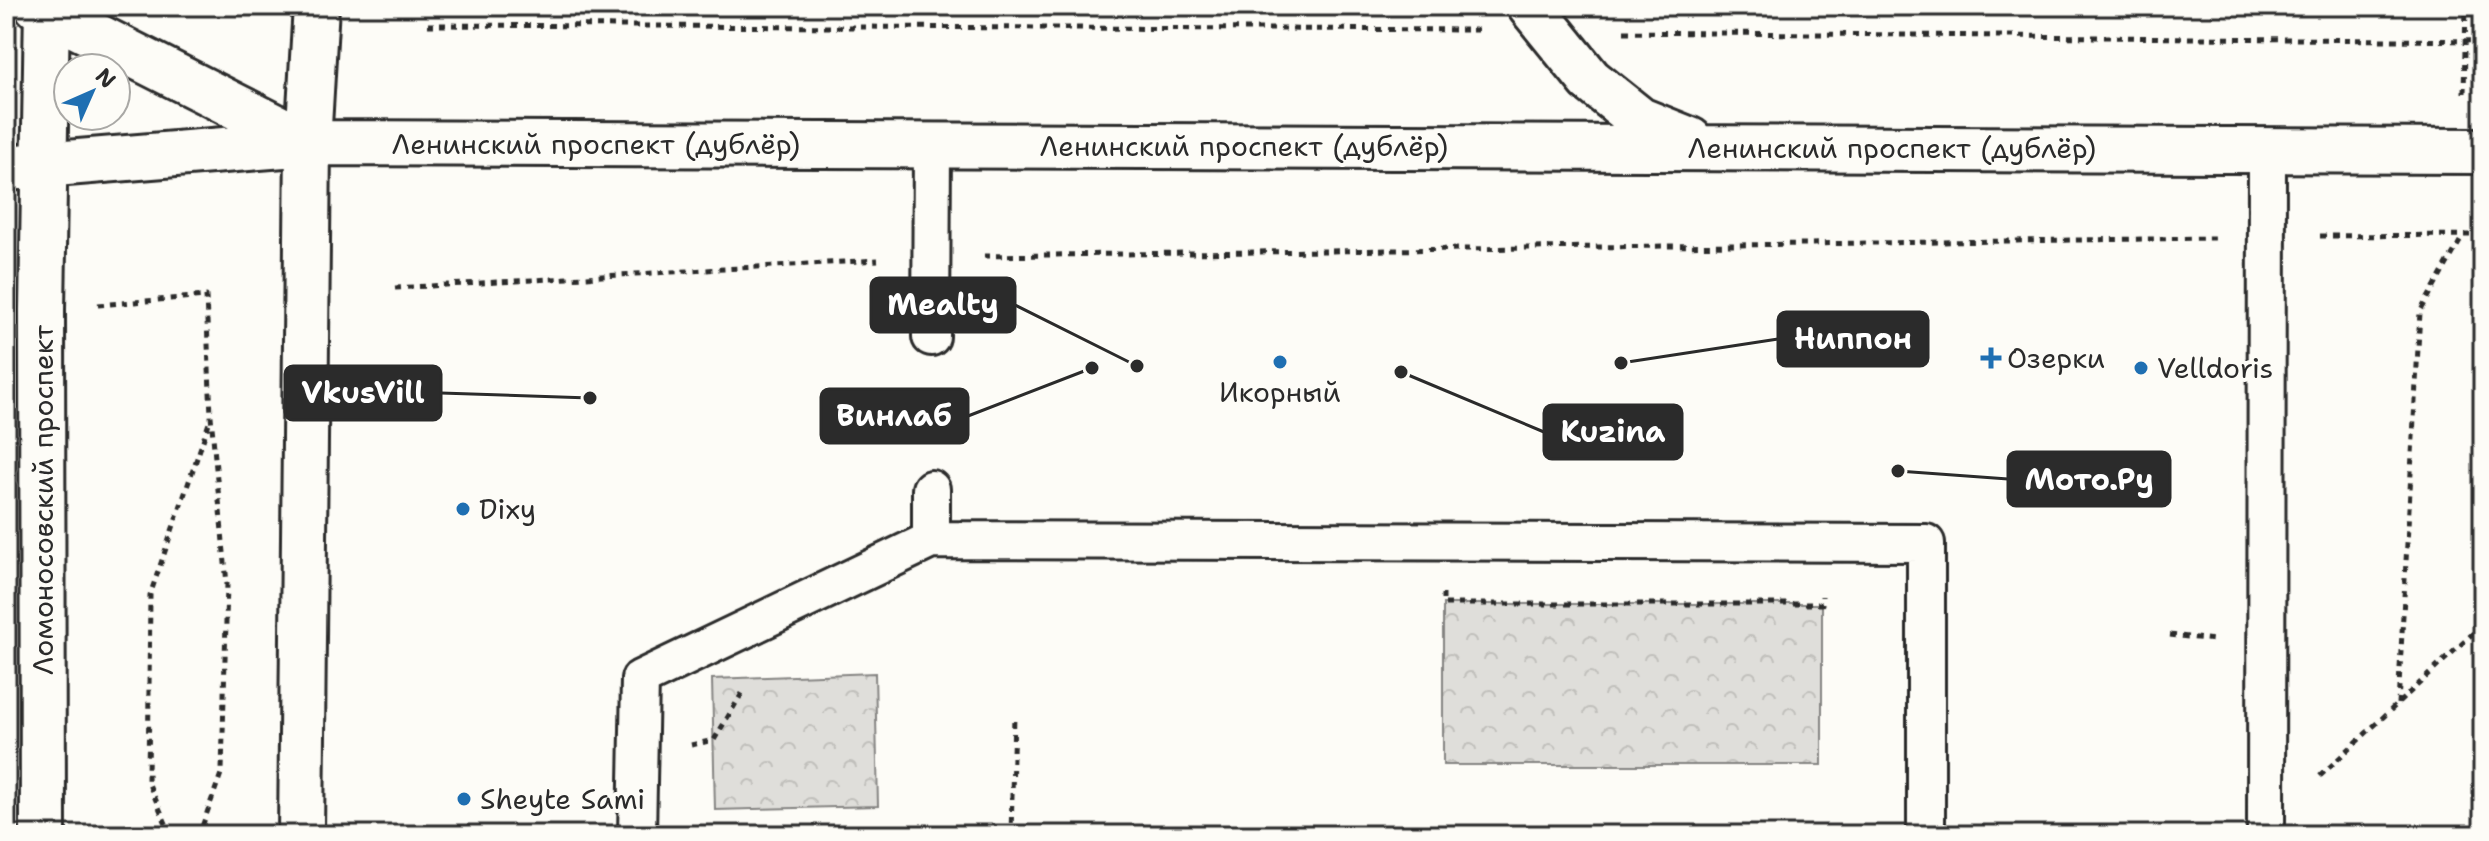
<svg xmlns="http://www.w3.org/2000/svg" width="2489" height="841" font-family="'Shantell Sans',sans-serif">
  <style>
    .park { fill: url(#park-crowns); stroke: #858482; stroke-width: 2 }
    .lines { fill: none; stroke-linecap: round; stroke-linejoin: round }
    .lane-casing { stroke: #2b2b2b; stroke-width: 42 }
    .secondary-casing { stroke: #2b2b2b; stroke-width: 50 }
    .path { stroke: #2b2b2b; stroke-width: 5; stroke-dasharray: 6 6; stroke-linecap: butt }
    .lane { stroke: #fdfcf7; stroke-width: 36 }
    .secondary { stroke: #fdfcf7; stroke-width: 44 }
    .poi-dot { fill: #1f6fb2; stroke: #fdfcf7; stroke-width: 3 }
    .labels { text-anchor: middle; stroke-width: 8; stroke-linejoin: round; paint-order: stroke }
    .street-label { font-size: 28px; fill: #2b2b2b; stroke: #fdfcf7 }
    .poi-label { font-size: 28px; fill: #2b2b2b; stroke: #fdfcf7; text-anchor: start }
    .leader { fill: none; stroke: #2b2b2b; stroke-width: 3 }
    .callout-dot { fill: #2b2b2b; stroke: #fdfcf7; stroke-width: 3 }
    .callout { fill: #2b2b2b; stroke: #2b2b2b; stroke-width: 3 }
    .callout-label { font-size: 30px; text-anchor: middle; font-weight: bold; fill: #fff }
  </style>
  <defs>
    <pattern id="park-crowns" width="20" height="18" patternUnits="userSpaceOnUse" patternTransform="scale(2)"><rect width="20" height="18" fill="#dfdeda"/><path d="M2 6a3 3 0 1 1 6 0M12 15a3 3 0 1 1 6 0" fill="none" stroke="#c0bfbb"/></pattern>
  </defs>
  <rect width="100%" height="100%" fill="#fdfcf7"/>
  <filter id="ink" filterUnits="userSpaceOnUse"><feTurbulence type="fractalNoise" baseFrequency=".0125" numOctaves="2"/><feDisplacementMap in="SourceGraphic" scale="16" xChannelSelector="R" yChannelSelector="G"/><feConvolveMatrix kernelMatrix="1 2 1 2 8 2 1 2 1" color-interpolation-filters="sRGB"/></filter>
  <g filter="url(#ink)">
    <path class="park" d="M1443,604H1822V765H1443Z
      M875,673L878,806L715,810L712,679Z"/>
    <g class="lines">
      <defs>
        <path id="lane" d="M931,337L932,145
          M931,489V540L1926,543V835
          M637,835L640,679L931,540
          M2266,835L2267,150"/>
        <path id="secondary" d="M37,6L308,143
          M1530,6L1590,80L1640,120L1690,140
          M6,168L308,143L2483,151
          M43,835L42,310L47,6
          M301,835L308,143L316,6"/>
      </defs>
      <use href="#lane" class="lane-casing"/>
      <use href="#secondary" class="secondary-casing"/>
      <path class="path" d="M428,25L1478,30
        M1624,32L2483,41
        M2464,93L2466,6
        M2320,236L2483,235
        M984,256L2214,238
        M395,288L878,260
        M98,305L206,296L211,416L227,584L222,771L199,835
        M1443,594V604H1822V596
        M2170,635L2214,640
        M2398,704L2420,312L2463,236
        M691,745L714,740L744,690
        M2320,776L2483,624
        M171,835L148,782L150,595L210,420
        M1011,835L1014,715"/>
      <use href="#lane" class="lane"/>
      <use href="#secondary" class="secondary"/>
    </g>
  </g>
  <g class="poi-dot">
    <path d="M1987 346h8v8h8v8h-8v8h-8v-8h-8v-8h8z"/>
    <circle cx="1280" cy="362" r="8"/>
    <circle cx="2141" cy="368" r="8"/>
    <circle cx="463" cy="509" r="8"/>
    <circle cx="464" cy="799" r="8"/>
  </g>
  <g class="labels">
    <g class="street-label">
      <text x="596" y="154">Ленинский проспект (дублёр)</text>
      <text x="1244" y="156">Ленинский проспект (дублёр)</text>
      <text x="1892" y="158">Ленинский проспект (дублёр)</text>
      <text transform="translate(43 500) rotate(-90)" y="10">Ломоносовский проспект</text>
    </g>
    <g class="poi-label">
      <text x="2007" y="368">Озерки</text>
      <text x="2157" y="378">Velldoris</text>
      <text x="1280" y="402" text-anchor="middle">Икорный</text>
      <text x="479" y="519">Dixy</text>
      <text x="480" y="809">Sheyte Sami</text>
    </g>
  </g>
  <path class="leader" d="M1137 366L1015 305M1621 363L1778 339M590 398L441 393M1092 368L968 416M1401 372L1544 432M1898 471L2008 479"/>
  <g class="callout-dot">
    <circle cx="1137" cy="366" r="8"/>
    <circle cx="1621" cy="363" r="8"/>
    <circle cx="590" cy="398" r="8"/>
    <circle cx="1092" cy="368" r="8"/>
    <circle cx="1401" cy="372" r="8"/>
    <circle cx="1898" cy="471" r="8"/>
  </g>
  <g class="callout">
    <rect x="871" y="278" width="144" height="54" rx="8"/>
    <rect x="1778" y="312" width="150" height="54" rx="8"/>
    <rect x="285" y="366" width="156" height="54" rx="8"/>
    <rect x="821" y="389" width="147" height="54" rx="8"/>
    <rect x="1544" y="405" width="138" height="54" rx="8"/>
    <rect x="2008" y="452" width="162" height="54" rx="8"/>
  </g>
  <g class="callout-label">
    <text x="943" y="315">Mealty</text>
    <text x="1853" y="349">Ниппон</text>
    <text x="363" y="403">VkusVill</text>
    <text x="894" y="426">Винлаб</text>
    <text x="1613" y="442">Kuzina</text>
    <text x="2089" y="490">Мото.Ру</text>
  </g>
  <rect width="2489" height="841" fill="none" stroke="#fdfcf7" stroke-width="32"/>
  <rect x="16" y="16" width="2457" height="809" fill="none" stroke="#2b2b2b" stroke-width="3" filter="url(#ink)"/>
  <g transform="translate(92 92) rotate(45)"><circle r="38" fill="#fdfcf7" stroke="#a9a8a5" stroke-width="2"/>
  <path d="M0-6L14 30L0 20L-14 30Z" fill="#1f6fb2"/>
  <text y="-12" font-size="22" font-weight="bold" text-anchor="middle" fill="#2b2b2b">N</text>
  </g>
</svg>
